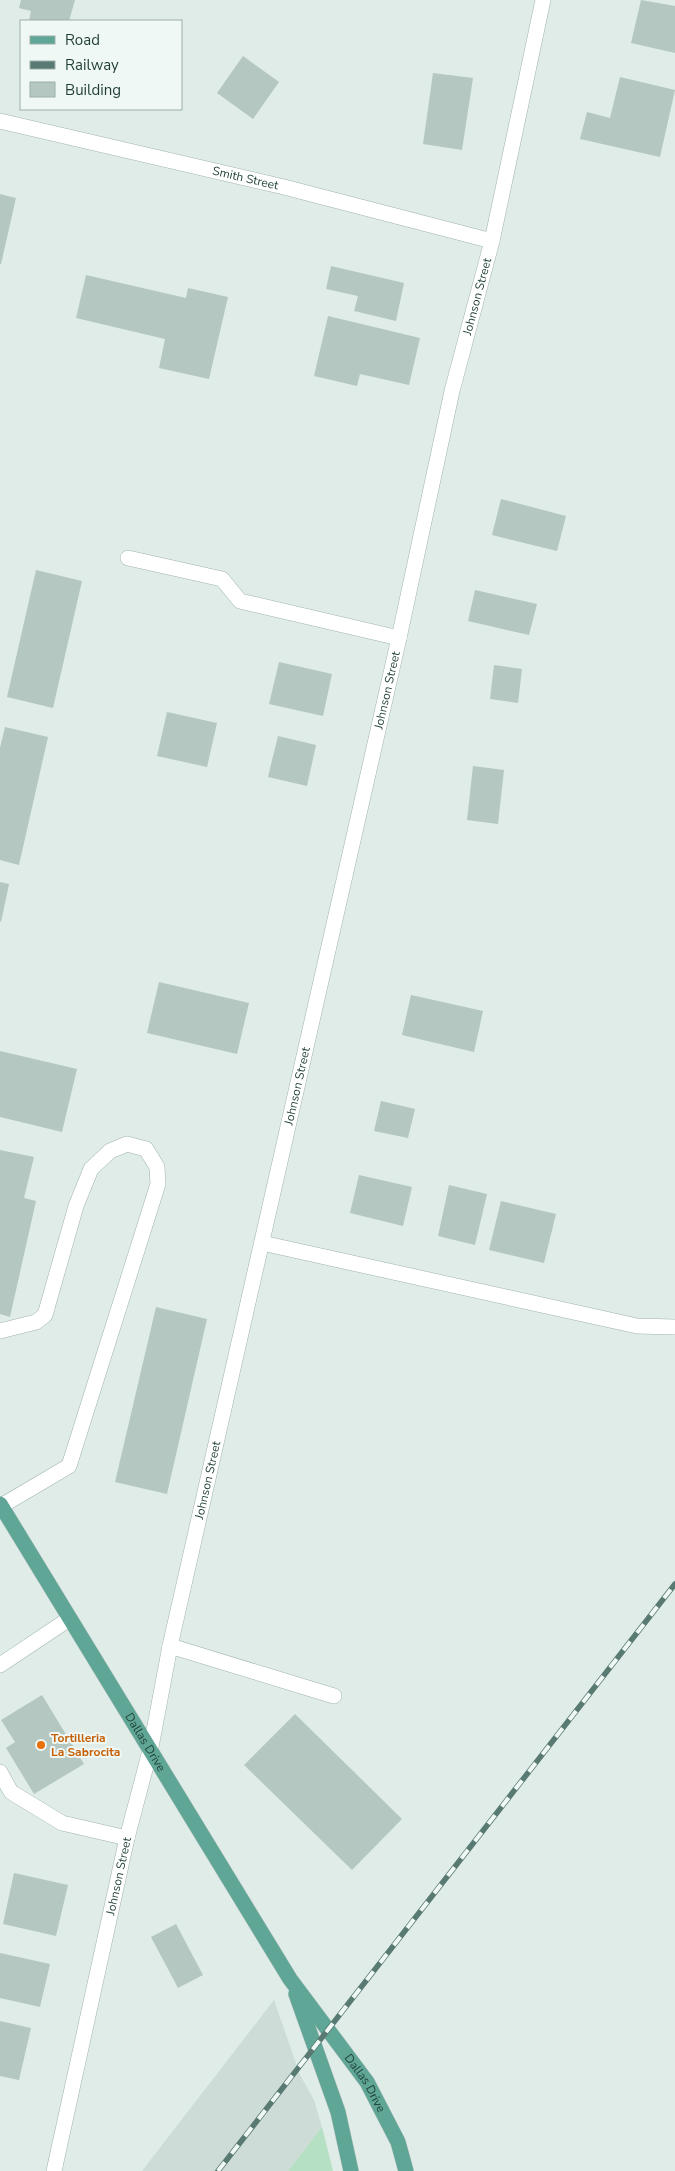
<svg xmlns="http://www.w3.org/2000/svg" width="675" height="2171" font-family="'Nunito Sans',sans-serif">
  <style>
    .built { fill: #cddcd6 }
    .green { fill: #b6e0c3 }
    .building { fill: #b4c7c0 }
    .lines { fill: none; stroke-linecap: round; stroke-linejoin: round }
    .service-casing { stroke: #a2b4af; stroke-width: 16 }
    .minor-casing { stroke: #a2b4af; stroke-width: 16 }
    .primary-casing { stroke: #c0c9c7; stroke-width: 16 }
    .service { stroke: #fff; stroke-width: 15 }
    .minor { stroke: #fff; stroke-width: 15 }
    .primary { stroke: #5fa697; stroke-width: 15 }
    .rail-casing { stroke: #597a72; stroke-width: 5.5 }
    .rail { stroke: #f0f8f5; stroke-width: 4; stroke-dasharray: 11; stroke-linecap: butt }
    .food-dot { fill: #e8710a; stroke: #f0f8f5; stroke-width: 2 }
    .labels { text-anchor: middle; stroke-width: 4; stroke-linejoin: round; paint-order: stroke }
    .street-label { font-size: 12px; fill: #1f3e37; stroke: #f0f8f5 }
    .food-label { font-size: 12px; font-weight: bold; fill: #c56008; stroke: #f0f8f5; text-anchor: start }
  </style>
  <rect width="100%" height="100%" fill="#dfece7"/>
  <path class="built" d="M274,2000L300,2075L314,2100L322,2127L288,2171H142Z"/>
  <path class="green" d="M322,2127L333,2171H288Z"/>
  <path class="building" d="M21,0H75L69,21H29L31,11L19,8Z
    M641,0L675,6V53L631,43Z
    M243,56L279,82L253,119L217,93Z
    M433,73L473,78L462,150L423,144Z
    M620,77L675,90L660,157L580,139L587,112L610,118Z
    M0,194L16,198L1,264H0Z
    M331,266L404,283L396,321L354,311L358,296L326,289Z
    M86,275L186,298L188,288L228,297L209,379L159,368L165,339L76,318Z
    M328,316L420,338L409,385L360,374L357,386L314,376Z
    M501,499L566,516L557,551L492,535Z
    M36,570L82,581L53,708L7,697Z
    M475,590L537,604L529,635L468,621Z
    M279,662L332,674L323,716L269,704Z
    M494,665L522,669L518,703L490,699Z
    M167,712L217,723L207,767L157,756Z
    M5,727L48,737L19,865L0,860V748Z
    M278,736L316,745L307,786L268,777Z
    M473,766L504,770L498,824L467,820Z
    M0,882L9,884L1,922L0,921Z
    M159,982L249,1003L237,1054L147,1033Z
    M411,995L483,1011L474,1052L402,1035Z
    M0,1051L77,1069L62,1132L0,1117Z
    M381,1101L415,1109L408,1138L374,1131Z
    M0,1150L34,1157L24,1198L36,1201L10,1317L0,1314Z
    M359,1175L412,1187L403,1226L350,1213Z
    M449,1185L487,1194L475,1245L438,1236Z
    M501,1201L556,1214L544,1263L489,1250Z
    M156,1307L207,1319L167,1494L115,1482Z
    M42,1695L84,1764L34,1794L6,1748L15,1742L1,1720Z
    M295,1714L402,1819L352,1870L244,1765Z
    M14,1873L68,1885L56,1936L3,1924Z
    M176,1924L203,1975L178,1988L151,1937Z
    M0,1953L50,1964L40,2007L0,1998Z
    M0,2021L31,2028L19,2080L0,2076Z"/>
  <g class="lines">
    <defs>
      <path id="service" d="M128,558L222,579L240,601L399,638
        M0,1331L36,1322L45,1315L76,1206L91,1169L110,1151L127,1144L146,1149L157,1167L158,1184L69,1466L1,1506
        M170,1646L334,1696
        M0,1665L69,1619
        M0,1772L11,1792L62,1823L127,1838"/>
      <g id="minor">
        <path id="s1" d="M0,121L284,187L492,241"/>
        <path d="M262,1243L637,1326L675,1327"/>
        <path id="s2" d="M54,2171L127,1838L151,1747L170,1646L399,638L452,391L492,241L543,0"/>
      </g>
      <g id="primary">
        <path id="s3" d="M0,1504L290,1979L367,2082L398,2142L406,2171"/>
        <path d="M296,1994L338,2112L351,2171"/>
      </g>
    </defs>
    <use href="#service" class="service-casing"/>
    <use href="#minor" class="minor-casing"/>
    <use href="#primary" class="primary-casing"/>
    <use href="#service" class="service"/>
    <use href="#minor" class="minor"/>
    <use href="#primary" class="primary"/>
    <defs>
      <path id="rail" d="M218,2171L675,1584"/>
    </defs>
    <use href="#rail" class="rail-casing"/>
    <use href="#rail" class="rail"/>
  </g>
  <circle class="food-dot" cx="41" cy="1745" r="5"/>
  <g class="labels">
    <g class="street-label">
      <text dy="4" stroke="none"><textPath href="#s1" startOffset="252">Smith Street</textPath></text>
      <text dy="4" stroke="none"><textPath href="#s2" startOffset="1922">Johnson Street</textPath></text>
      <text dy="4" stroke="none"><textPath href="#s2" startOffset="1518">Johnson Street</textPath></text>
      <text dy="4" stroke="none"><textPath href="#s2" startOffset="1112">Johnson Street</textPath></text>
      <text dy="4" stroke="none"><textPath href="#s2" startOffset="708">Johnson Street</textPath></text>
      <text dy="4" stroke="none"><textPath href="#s3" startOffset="279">Dallas Drive</textPath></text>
      <text dy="4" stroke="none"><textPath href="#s2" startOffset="302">Johnson Street</textPath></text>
      <text dy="4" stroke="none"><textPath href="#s3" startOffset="685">Dallas Drive</textPath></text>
    </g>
    <g class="food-label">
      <text x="51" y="1742">Tortilleria<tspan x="51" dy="14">La Sabrocita</tspan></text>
    </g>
  </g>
  <rect x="20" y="20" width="162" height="90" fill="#f0f8f5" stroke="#9caea9"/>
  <rect x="30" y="36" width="25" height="8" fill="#5fa697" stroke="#9caea9"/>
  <text x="65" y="45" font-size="15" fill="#1f3e37">Road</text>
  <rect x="30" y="61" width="25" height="8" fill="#597a72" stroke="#9caea9"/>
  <text x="65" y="70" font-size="15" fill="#1f3e37">Railway</text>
  <rect x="30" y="82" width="25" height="15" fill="#b4c7c0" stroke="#9caea9"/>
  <text x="65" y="95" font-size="15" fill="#1f3e37">Building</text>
</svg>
